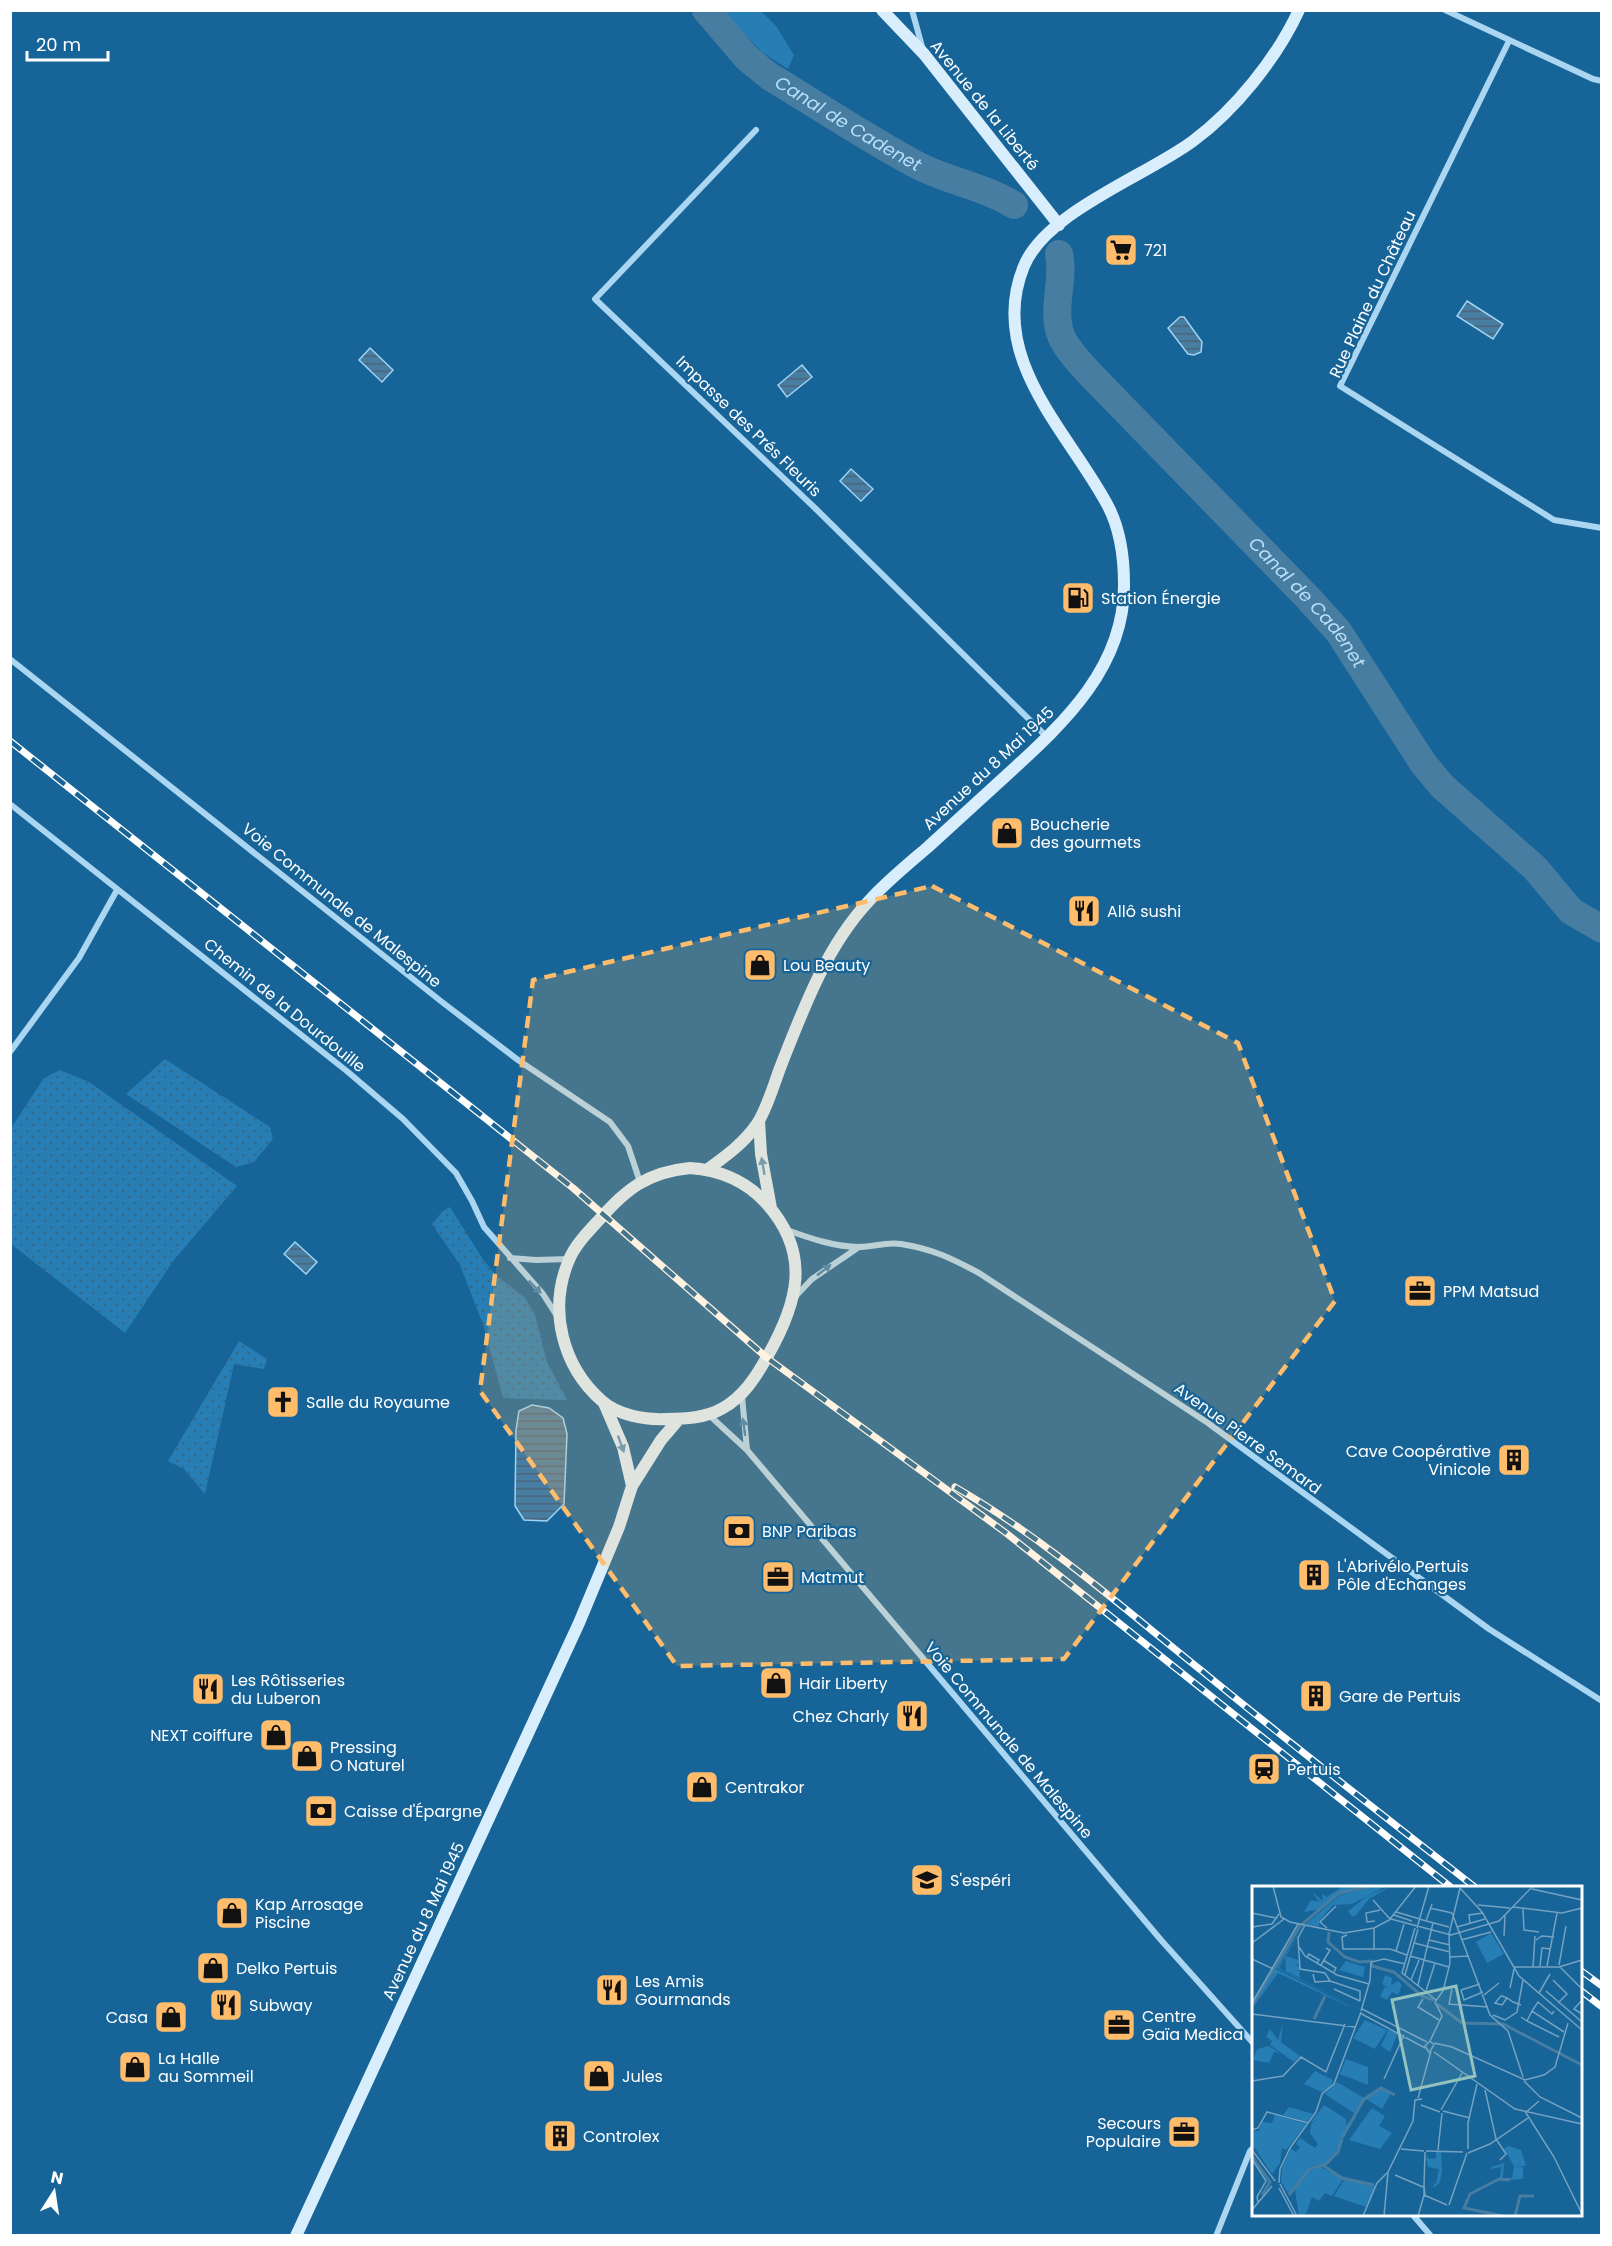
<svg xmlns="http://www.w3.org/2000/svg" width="1612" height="2246" font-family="Poppins,sans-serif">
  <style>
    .grass { fill: url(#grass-dots) }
    .park { fill: #267eb5 }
    .water { fill: url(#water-rules); stroke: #9dd3f4; stroke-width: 1.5 }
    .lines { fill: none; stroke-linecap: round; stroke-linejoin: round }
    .canal { stroke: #487da2; stroke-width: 28 }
    .street { stroke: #aad6f2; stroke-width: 6 }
    .secondary { stroke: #d9eefc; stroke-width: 12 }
    .rail-casing { stroke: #fff; stroke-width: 7 }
    .rail { stroke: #176498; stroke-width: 4.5; stroke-dasharray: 14; stroke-linecap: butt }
    .oneway { fill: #5b94bb }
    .oneway2 { fill: #3c80ae }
    .marked { fill: #ffbc6b; fill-opacity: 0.2; stroke: #ffbc6b; stroke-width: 4.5; stroke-dasharray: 12 8; stroke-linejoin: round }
    .labels { text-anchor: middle; stroke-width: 4.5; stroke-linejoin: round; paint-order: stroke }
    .street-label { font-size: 16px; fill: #fff; stroke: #176498 }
    .poi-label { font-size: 16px; fill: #fff; stroke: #176498; text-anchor: start }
    .water-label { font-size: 18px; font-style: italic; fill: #b7dff8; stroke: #176498 }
    .inset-river { fill: none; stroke: #487da2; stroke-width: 3 }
    .inset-road { fill: none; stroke: #74a2c1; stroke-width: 1.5 }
    .view { fill: #93c1be; fill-opacity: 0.15; stroke: #93c1be; stroke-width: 3 }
    .inset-edge { fill: none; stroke: #fff; stroke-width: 3 }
  </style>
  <defs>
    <pattern id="grass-dots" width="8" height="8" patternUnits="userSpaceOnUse" patternTransform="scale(1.5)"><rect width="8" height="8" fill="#267eb5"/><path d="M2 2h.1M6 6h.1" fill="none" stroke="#376886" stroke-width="1.8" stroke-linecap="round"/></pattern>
    <pattern id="water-rules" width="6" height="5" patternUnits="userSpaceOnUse" patternTransform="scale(1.5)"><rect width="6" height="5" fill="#487da2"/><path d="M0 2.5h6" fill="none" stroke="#4a6477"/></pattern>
  </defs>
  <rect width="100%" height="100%" fill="#176498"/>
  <path class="grass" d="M165,1059L270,1127L273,1139L254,1162L236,1167L126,1094Z
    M60,1070L89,1082L237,1186L174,1260L125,1333L11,1244V1128L44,1078Z
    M450,1207L484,1261L497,1276L525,1298L535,1315L547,1362L567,1400L503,1398L484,1327L460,1265L432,1224L443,1211Z
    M239,1341L267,1359L264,1369L234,1364L205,1494L184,1469L168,1461Z"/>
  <path class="park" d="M722,11H761L776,26L794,55L788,69L762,52Z"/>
  <path class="water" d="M1467,301L1503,324L1493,339L1457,316Z
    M1180,317H1184L1202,342L1201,352L1194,355L1188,354L1168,328Z
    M370,348L393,370L382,382L359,360Z
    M802,365L812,377L787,397L778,385Z
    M851,469L873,489L861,501L840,481Z
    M295,1242L317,1262L306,1274L284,1254Z
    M532,1405L549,1408L563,1418L567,1434L564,1504L547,1521L524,1520L515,1506L516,1430L519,1411Z"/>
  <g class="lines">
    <g class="canal">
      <path id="s1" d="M706,10L747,58L769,76C817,105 865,137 915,164C946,181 984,186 1014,205"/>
      <path id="s2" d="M1059,254C1065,280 1050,312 1062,338C1069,352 1080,363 1091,375L1308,598L1338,631L1423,763L1442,786L1535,868L1571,911L1602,929"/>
    </g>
    <path class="street" d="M912,10L923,50
      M1445,10L1593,79L1602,81
      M1509,41L1340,386L1554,520L1602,528
      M756,130L595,299L817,510L1048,738
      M10,659L442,1002L518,1060L610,1122L628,1146L640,1182
      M10,804L348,1072L403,1119L456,1173L472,1201L484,1227L543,1294L557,1316
      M10,1052L79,958L117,890
      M787,1230C809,1238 835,1247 859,1247C874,1247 884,1242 901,1244C933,1249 951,1258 979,1273L1208,1423L1489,1629L1602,1701
      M510,1258L536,1260L569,1259
      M794,1298L812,1279L859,1247
      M709,1415L747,1450L742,1396
      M747,1450L1161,1940L1254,2044
      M1412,2214L1431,2236
      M1216,2236L1250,2151L1254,2147"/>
    <path class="secondary" d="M882,10L924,54L1059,225
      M759,1121L761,1154L771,1208
      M690,1168C720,1170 746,1181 766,1203C812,1254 798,1303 767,1357C756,1377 743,1397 723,1408C706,1418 685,1419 666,1419C644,1420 618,1415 602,1401C562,1366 548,1309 569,1260C575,1245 588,1232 599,1220C626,1189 648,1172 690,1168Z
      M708,1169C726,1156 744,1143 757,1124C768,1107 774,1083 782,1063C804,1007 827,946 868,902C886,882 907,865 928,847C955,822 982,798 1009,773C1065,722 1125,666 1124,584C1124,558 1120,529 1108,506C1069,432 986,358 1024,266C1046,212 1146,176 1193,141C1235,110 1277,58 1299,10
      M604,1403L623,1447L632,1486
      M296,2236L579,1623L619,1527L632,1486L661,1440L679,1419"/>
    <defs>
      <path id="rail" d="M10,741L573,1188L766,1357L1006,1533L1452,1888
        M955,1487C1044,1538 1122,1607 1202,1671C1292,1745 1384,1816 1476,1888
        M1580,1970L1602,1986
        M1580,1990L1602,2007"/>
    </defs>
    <use href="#rail" class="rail-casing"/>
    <use href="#rail" class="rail"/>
  </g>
  <defs><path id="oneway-solid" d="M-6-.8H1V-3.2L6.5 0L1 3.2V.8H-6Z" transform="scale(1.5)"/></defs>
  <g class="oneway">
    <use href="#oneway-solid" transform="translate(763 1166) rotate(-100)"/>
    <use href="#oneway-solid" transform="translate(621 1444) rotate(70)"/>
  </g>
  <g class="oneway2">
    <use href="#oneway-solid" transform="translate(824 1270) rotate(-38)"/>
    <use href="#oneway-solid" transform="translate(535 1287) rotate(46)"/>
    <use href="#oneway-solid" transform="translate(744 1427) rotate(-98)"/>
  </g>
  <path class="marked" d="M932,886L1238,1043L1335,1301L1064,1659L677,1666L480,1391L533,980Z"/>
  <defs>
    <symbol id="supermarket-square" viewBox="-11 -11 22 22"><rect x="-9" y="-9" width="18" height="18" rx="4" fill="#ffbc6b" stroke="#176498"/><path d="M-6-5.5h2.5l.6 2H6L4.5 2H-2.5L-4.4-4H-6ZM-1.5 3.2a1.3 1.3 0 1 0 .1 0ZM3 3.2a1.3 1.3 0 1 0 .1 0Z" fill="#111"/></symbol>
    <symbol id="fuel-square" viewBox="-11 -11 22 22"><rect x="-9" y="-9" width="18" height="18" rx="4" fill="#ffbc6b" stroke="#176498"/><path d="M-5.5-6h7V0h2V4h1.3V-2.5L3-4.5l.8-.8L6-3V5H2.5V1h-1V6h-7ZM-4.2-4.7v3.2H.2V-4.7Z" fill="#111"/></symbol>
    <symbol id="shop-square" viewBox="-11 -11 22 22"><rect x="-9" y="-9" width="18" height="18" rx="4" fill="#ffbc6b" stroke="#176498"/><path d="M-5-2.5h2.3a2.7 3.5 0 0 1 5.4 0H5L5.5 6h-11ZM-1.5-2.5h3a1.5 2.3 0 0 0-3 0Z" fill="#111"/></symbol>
    <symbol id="restaurant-square" viewBox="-11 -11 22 22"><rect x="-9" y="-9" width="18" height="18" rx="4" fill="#ffbc6b" stroke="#176498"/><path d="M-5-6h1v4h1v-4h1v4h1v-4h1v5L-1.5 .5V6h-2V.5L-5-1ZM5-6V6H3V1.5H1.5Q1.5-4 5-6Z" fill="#111"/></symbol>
    <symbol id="office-square" viewBox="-11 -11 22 22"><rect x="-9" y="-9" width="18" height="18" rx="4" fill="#ffbc6b" stroke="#176498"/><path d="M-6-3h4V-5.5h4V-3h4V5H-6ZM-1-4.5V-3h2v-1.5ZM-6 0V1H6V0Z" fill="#111"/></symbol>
    <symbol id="church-square" viewBox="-11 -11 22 22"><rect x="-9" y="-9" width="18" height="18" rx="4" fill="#ffbc6b" stroke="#176498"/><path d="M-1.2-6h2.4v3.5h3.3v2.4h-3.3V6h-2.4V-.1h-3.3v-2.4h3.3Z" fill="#111"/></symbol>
    <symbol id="building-square" viewBox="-11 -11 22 22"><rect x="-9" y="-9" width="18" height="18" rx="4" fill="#ffbc6b" stroke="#176498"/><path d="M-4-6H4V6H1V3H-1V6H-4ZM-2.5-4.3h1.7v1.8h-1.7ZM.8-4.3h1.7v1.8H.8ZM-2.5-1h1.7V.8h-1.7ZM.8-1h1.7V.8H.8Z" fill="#111"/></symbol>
    <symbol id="bank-square" viewBox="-11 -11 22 22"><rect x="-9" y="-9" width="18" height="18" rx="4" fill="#ffbc6b" stroke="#176498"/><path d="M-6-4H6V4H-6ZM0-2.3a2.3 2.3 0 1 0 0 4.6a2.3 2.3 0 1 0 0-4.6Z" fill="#111"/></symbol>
    <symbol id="station-square" viewBox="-11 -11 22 22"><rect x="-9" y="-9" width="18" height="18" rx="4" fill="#ffbc6b" stroke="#176498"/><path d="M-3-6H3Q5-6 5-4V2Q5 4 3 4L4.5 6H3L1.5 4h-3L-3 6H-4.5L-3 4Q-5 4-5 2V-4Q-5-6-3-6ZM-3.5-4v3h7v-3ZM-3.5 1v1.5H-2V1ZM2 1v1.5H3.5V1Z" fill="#111"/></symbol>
    <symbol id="school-square" viewBox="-11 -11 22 22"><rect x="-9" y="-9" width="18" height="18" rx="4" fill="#ffbc6b" stroke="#176498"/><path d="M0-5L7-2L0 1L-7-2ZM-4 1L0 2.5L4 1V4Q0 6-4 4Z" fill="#111"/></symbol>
  </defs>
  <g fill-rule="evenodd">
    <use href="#supermarket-square" x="1102" y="231" width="38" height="38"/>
    <use href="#fuel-square" x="1059" y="579" width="38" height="38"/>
    <use href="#shop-square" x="988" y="814" width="38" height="38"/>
    <use href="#restaurant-square" x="1065" y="892" width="38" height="38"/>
    <use href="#shop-square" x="741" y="946" width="38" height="38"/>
    <use href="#office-square" x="1401" y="1272" width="38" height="38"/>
    <use href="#church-square" x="264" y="1383" width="38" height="38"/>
    <use href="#building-square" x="1495" y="1441" width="38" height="38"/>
    <use href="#bank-square" x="720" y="1512" width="38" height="38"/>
    <use href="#building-square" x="1295" y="1556" width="38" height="38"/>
    <use href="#office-square" x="759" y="1558" width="38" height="38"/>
    <use href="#shop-square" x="757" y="1664" width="38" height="38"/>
    <use href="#restaurant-square" x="189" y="1670" width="38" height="38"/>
    <use href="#building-square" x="1297" y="1677" width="38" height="38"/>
    <use href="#restaurant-square" x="893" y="1697" width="38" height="38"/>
    <use href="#shop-square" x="257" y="1716" width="38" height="38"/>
    <use href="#shop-square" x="288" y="1737" width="38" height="38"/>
    <use href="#station-square" x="1245" y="1750" width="38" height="38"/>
    <use href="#shop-square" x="683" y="1768" width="38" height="38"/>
    <use href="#bank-square" x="302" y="1792" width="38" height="38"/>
    <use href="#school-square" x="908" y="1861" width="38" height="38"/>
    <use href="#shop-square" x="213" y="1894" width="38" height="38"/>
    <use href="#shop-square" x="194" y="1949" width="38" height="38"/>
    <use href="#restaurant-square" x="593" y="1971" width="38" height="38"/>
    <use href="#restaurant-square" x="207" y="1986" width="38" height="38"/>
    <use href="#shop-square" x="152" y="1998" width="38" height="38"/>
    <use href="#office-square" x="1100" y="2006" width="38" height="38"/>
    <use href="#shop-square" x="116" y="2048" width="38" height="38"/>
    <use href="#shop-square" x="580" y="2057" width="38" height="38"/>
    <use href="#office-square" x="1165" y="2113" width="38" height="38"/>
    <use href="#building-square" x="541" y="2117" width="38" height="38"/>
  </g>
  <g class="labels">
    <g class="street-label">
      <text transform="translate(985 105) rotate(51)" y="6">Avenue de la Liberté</text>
      <text transform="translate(1372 294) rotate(-65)" y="6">Rue Plaine du Château</text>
      <text transform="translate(749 426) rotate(44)" y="6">Impasse des Prés Fleuris</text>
      <text transform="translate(988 768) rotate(-43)" y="6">Avenue du 8 Mai 1945</text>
      <text transform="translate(342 905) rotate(39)" y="6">Voie Communale de Malespine</text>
      <text transform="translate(285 1005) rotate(39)" y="6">Chemin de la Dourdouille</text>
      <text transform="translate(1248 1438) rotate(36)" y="6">Avenue Pierre Semard</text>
      <text transform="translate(1009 1740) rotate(50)" y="6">Voie Communale de Malespine</text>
      <text transform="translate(423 1921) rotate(-65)" y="6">Avenue du 8 Mai 1945</text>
    </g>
    <g class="poi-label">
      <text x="1144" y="256">721</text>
      <text x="1101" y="604">Station Énergie</text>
      <text x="1030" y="830">Boucherie<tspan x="1030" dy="18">des gourmets</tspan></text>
      <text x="1107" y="917">Allô sushi</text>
      <text x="783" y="971">Lou Beauty</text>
      <text x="1443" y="1297">PPM Matsud</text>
      <text x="306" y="1408">Salle du Royaume</text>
      <text x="1491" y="1457" text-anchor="end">Cave Coopérative<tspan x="1491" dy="18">Vinicole</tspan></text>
      <text x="762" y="1537">BNP Paribas</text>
      <text x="1337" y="1572">L'Abrivélo Pertuis<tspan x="1337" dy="18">Pôle d'Echanges</tspan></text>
      <text x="801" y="1583">Matmut</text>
      <text x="231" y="1686">Les Rôtisseries<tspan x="231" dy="18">du Luberon</tspan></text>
      <text x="799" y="1689">Hair Liberty</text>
      <text x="1339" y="1702">Gare de Pertuis</text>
      <text x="889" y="1722" text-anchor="end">Chez Charly</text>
      <text x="253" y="1741" text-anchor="end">NEXT coiffure</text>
      <text x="330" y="1753">Pressing<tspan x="330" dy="18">O Naturel</tspan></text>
      <text x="1287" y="1775">Pertuis</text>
      <text x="725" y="1793">Centrakor</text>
      <text x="344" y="1817">Caisse d'Épargne</text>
      <text x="950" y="1886">S'espéri</text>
      <text x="255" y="1910">Kap Arrosage<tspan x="255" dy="18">Piscine</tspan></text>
      <text x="236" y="1974">Delko Pertuis</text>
      <text x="635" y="1987">Les Amis<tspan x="635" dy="18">Gourmands</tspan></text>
      <text x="249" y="2011">Subway</text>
      <text x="1142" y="2022">Centre<tspan x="1142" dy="18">Gaïa Medica</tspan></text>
      <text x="148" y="2023" text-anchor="end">Casa</text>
      <text x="158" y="2064">La Halle<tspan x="158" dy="18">au Sommeil</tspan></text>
      <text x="622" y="2082">Jules</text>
      <text x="1161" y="2129" text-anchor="end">Secours<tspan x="1161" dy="18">Populaire</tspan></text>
      <text x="583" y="2142">Controlex</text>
    </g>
    <g class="water-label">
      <text dy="6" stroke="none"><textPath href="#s1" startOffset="184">Canal de Cadenet</textPath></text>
      <text dy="6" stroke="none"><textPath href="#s2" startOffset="446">Canal de Cadenet</textPath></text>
    </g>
  </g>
  <g transform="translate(1252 1886)">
    <rect width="330" height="330" fill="#176498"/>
    <path d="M121,0H134L100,18L81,19L67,35V41L54,38L87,10ZM33,71L47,74V78L42,79L47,80L48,92L34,85ZM94,75L113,81L111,91L87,84ZM133,89L140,92L139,99L146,95L150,99L146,109L140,106L135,114L128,110L133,101L139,104L130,98ZM113,134L135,144L123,163L101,152ZM31,137L29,156L48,170L42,176L18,159L20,155L14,151L18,143L26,154ZM136,144L146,147L138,166L129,160ZM17,160L28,167L22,166L17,177L1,174L5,163ZM94,173L116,181V199L88,188ZM63,185L81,194L79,201L70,206L52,198ZM85,196L112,212L102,227L73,208ZM129,203L139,207L130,223L114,213ZM72,219L94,233V239L98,235L86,264L73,278L58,280L37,308L29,296L30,282L39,262L44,266L48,261L44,258L48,252L63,262L66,258L58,247L59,238L66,233L58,237ZM37,221L61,228L55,236L31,229ZM120,222L133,230L127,240L140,247L128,263L97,254ZM23,229L54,238L34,264L30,262L28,277L20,288L0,258V245H7L10,236L20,237ZM189,265L190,286L187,298L180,302L182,298L174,296L184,298L187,283L176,281L174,272L176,269V273L184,272V266ZM252,277L251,292H260L262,280L271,281V293L242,295L248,292L249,281L239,283V281ZM67,280L91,293L80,310L73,307L67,315L60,311L54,328L47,330L43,304L58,283ZM92,294L116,296L124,300L114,321L82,310Z" fill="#267eb5"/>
    <path d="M91,0H121L86,10L57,33L68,23L52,26L59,14L67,16L60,6L71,15L70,8L75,11ZM139,0L117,13L104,29L100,31L96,25L115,10ZM51,40L34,70L46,74L33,71L27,82L108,124L25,82ZM24,83L99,121H98L26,87L0,123ZM256,260L269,264L274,280H262L252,263Z" fill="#267eb5"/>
    <path d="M239,47L252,68L235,77L224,56Z" fill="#267eb5"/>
    <path class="inset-river" d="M77,46L76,56L93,71L107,76L119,75L120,80L142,86L170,110L182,114M185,118L210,137L251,138L330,179M0,120L48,40L87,7L118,0M62,133L73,110M90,252L112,213L129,202L143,209M0,270L18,296L10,309M72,280L90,292L122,299M37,309L58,282L73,279L86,266L90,253M251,330L212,322L218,308L247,293L258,294M263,330L268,310H282"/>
    <path class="inset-road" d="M21,0L29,31L38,36L92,47L122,42L139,33M208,2L230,26L267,90L330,144M280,3L330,14M121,14L138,33M226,19L258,22M261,21L310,27L330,22M178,22L200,27M271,23L272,44L287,46M144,26L168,33M0,27L24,32M200,27L238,129L256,145L271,191M330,27V55M142,29L160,35M138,33L164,0M139,33L199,49L247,35L281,0M167,33L197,41M123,35L115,36L114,27L128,24M174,35L180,18M218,37L217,29L231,27M53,39L46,52L48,83L73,87L78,95M0,41L20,38L27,28M205,41L233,33M75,42L68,36L84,20M163,42L150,87L184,114M165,42L177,0M197,48L208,2M95,49L90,51L91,63H138L155,69M252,50L253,30M177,54L198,59M209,54L239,46M284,54L290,50L302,51M0,57L32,33M162,57L198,66M47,61L53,70L85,89L117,98M122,63V42M144,65L152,38M158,70L197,81M55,71L57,68L67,74L65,77M198,71L216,70M0,73L21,83M71,74L84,82L82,86M69,79L78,64L74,62M307,79L314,40M288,80L290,62L299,63M295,80L305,27M261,81H307L330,74M281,81L283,50M308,81L330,103M61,88L63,96L78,95L108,105V115M153,89L166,43M159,94L167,74M301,94L315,108L306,117M166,99L181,37M258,102L262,83M82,103L108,115M200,103L197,118L236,121M209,104L212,114L231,106M209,104L228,98M174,105L183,77M294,105L330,136M287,107L298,88M232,109L247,97M255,112L250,119L243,117L249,110H250L255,112L261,116L264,117L269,119M171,113L166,121L187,134M330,114L322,123L330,128M0,117L46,38M110,123L175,156M109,125L118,94L119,76L132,73L153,78M280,125L286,116L300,128L302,125M108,127L173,162M0,128L103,141M241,129L253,134L265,126L271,94M269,131L275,135L280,125L312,146M275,135L307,151M178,155L190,130L183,116L191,105L198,77L197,49M182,157L200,161L273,194L292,189L303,181L316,137M182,166L263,223L330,238M178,168L173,160L178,155L182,159L178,165M132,193L152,149M0,195L31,190L49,171L74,186L93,138M272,195L288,211L330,232M233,204L244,253L254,268L248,274M166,212L179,165M169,219L188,226M189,224L210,187M191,225L218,232M273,227L287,215M274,227L302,271L330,328M216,235V263M216,237L225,198M0,244L6,242L15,226L56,237M149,263L172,265M0,264L23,295M186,264L190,227M174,265L211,266M216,267L238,258L276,232M0,273L14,295L5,311L6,316M143,289L171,301M27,297L28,283L38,262L64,226L70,208L82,198L109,126M28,298L45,330M172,300L173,266M27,302L42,330M173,309L172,300V309L195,319M197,319L215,267M0,324L20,300M111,330L125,297L135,287M132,330L136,286L161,235L163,214L170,213M166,330L172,309"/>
    <path class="view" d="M204,100L223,190L159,204L140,114Z"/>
    <rect width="330" height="330" class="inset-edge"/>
  </g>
  <rect width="1612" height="2246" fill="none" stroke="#ffffff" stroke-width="24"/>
  <g transform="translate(54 2192) rotate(12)" stroke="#176498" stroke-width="4.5" paint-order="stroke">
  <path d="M0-4.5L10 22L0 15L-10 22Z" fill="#ffffff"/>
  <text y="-9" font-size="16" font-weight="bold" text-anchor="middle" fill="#ffffff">N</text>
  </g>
  <path d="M27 51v9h81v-9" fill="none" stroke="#ffffff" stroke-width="3"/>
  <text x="36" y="51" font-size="18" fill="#ffffff" stroke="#176498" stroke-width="4.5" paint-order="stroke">20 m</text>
</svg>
